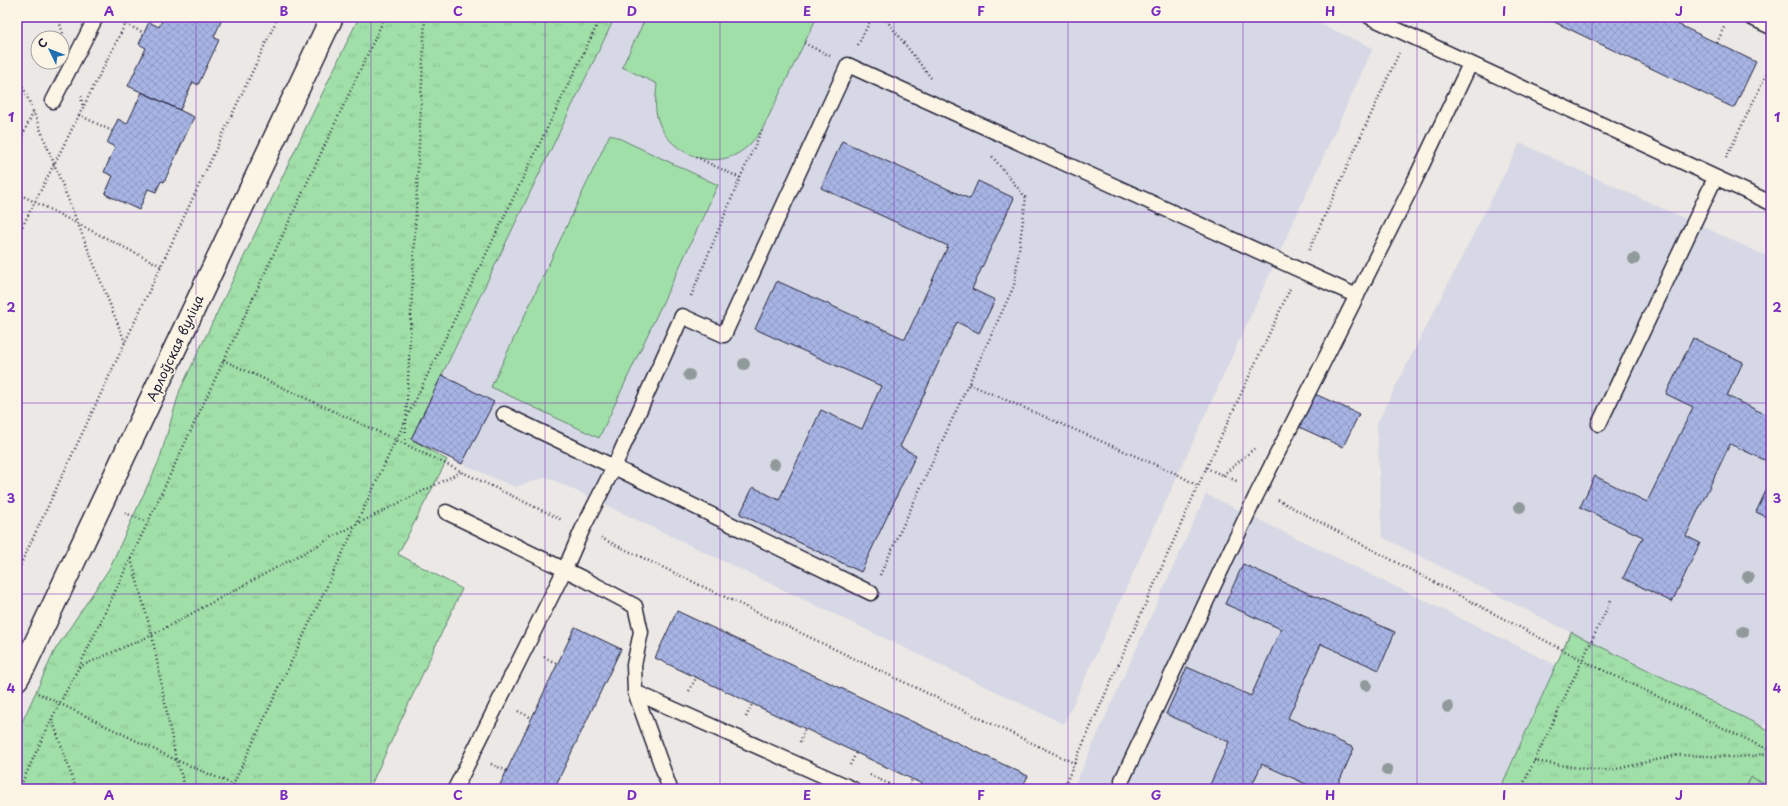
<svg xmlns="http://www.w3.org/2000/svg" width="1788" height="806" font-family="'Playpen Sans',sans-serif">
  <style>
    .built { fill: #d7d8e5 }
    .grass { fill: url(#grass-tufts); stroke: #628072 }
    .pitch { fill: #a1dfa8; stroke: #628072 }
    .building { fill: url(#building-cross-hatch); stroke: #22223b }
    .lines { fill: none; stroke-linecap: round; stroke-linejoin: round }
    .lane-casing { stroke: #22223b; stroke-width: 17 }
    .secondary-casing { stroke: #22223b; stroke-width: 25 }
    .path { stroke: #22223b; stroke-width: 2.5; stroke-dasharray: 1 3; stroke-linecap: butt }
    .lane { stroke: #fcf5e5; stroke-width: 14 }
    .secondary { stroke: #fcf5e5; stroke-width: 22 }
    .tree { fill: #919a9a }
    .grid { fill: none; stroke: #7b2cbf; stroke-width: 1; stroke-opacity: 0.55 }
    .labels { text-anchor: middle; stroke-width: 3.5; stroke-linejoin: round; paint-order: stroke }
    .street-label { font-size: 13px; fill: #22223b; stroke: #fcf5e5 }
    .neatline { fill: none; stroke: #7b2cbf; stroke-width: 1.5 }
    .grid-label { font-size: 13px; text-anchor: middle; font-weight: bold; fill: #7b2cbf }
  </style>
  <defs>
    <pattern id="grass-tufts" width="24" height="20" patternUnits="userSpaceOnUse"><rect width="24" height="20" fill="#a1dfa8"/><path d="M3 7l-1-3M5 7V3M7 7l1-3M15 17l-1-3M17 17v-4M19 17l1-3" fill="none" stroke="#8abf92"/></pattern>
    <pattern id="building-cross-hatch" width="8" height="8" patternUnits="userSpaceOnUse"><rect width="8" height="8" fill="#a7b4e4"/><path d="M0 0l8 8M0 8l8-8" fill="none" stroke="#8f9ac4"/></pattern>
  </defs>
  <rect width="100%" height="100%" fill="#ebe8e5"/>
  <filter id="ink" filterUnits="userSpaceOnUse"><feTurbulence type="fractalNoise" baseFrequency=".025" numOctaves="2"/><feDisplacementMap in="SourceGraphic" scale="8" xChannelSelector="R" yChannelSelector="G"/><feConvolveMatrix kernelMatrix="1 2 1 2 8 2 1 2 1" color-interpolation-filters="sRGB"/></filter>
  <g filter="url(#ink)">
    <path class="built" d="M615,17H1305L1373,48L1064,724L547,477L515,487L462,464L411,439Z
      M1520,143L1771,258V711L1762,729L1382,537L1377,423Z
      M1206,494L1556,665L1501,789H1073Z"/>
    <path class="grass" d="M359,17H615L411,439L447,460L398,554L462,589L369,789H17V733L55,650L109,569L159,461L180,390Z
      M1571,632L1771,731V789H1500Z"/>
    <path class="pitch" d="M646,17H817L762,130C754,140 747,149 735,155C706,169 667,150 658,120C654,108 656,96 657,84L622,67Z
      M610,134L718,185L599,438L491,387Z
      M1751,777L1771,787V789H1745Z"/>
    <path class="building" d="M164,17H223L214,37L219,40L198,85L193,82L180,110L128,86L146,48L139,44L149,22L159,27Z
      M1544,17H1663L1756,62L1734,108Z
      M142,92L194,117L164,182L161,181L156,192L148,189L139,210L105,194L113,176L104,172L115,147L107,143L118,119L127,124Z
      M842,141L970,199L978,181L1014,198L972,289L995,300L979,333L957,322L900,447L916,455L861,572L740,514L753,487L779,500L821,410L862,429L881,386L755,329L777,281L905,339L948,246L821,188Z
      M1693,338L1743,362L1727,396L1771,417V463L1730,444L1686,536L1700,543L1672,602L1623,578L1643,537L1580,507L1595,476L1647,502L1693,407L1666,394Z
      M442,375L494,402L462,464L411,439Z
      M1315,394L1359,414L1343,447L1299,427Z
      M1771,480V519L1756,512Z
      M1243,564L1395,632L1379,670L1321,644L1288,718L1354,748L1336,789H1317L1262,764L1250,789H1208L1229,742L1166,714L1187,667L1251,696L1281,629L1225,604Z
      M677,611L1028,776L1021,789H933L655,658Z
      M575,627L621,649L554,789H498Z"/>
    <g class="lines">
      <defs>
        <path id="lane" d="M1370,17L1771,203
          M1750,17L1771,27
          M53,101L96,17
          M504,414L614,467L871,593
          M1599,424L1715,178
          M446,512L582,578L635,606L641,632L634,665L635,692L670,789
          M635,692L853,789
          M1122,780L1256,496L1414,182L1470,64
          M455,789L565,569L582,530L614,467L682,316L724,335L848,65L1357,296"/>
        <path id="secondary" d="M17,679L25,665L332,17"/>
      </defs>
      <use href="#lane" class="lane-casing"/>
      <use href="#secondary" class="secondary-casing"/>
      <path class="path" d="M58,17L63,34
        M884,17L931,78
        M126,24L144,33
        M804,43L830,56
        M1717,43L1725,25
        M858,45L872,17
        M17,72L31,106
        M81,96L83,108
        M33,111L125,342
        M79,115L112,131
        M17,146L33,113
        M696,157L740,178
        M1726,158L1771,65
        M17,193L161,266
        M17,237L129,17
        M1309,250L1399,53
        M691,296L740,178L762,130
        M223,360L396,440L562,520
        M969,384L1177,474L1198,486
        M405,444L425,17
        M1206,468L1239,482
        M1223,475L1256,447
        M1278,500L1582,660L1771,751
        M125,513L147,522
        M601,538L1076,764
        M131,559L152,635L176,760L186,789
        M17,572L278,17
        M880,575L1014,286L1026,198L991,155
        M544,657L558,664
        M79,667L152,635L355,525L461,472
        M689,691L696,678
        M38,693L176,760L244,789
        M518,711L532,718
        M746,717L752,704
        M52,719L76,789
        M800,742L805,729
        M1534,761L1593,770H1612L1678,755L1734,757L1753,756L1771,752
        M491,764L507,771
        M850,765L856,753
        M870,775L900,789
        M19,789L52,718L79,667L131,558L385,17
        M231,789L396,440L601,17
        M908,789L912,779
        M1063,789L1198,486L1290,289
        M1521,789L1612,598"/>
      <use href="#lane" class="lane"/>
      <use href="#secondary" class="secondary"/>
    </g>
    <g class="tree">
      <circle cx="1634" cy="259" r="6"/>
      <circle cx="744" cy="364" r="6"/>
      <circle cx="689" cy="375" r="6"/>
      <circle cx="774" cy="464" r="6"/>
      <circle cx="1520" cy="507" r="6"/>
      <circle cx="1748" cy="577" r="6"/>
      <circle cx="1743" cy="632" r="6"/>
      <circle cx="1366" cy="685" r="6"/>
      <circle cx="1448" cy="707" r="6"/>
      <circle cx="1387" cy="770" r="6"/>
    </g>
  </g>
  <path class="grid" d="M196,17V789M371,17V789M545,17V789M720,17V789M894,17V789M1068,17V789M1243,17V789M1417,17V789M1592,17V789M17,212H1771M17,403H1771M17,594H1771"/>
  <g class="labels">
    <g class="street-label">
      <text transform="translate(175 348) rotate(-65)" y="5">Арлоўская вуліца</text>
    </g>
  </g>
  <rect width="1788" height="806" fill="none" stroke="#fcf5e5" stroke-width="44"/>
  <g transform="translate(50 50) rotate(313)"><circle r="19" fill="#fcf5e5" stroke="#a5a1a1"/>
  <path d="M0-3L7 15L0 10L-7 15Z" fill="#1f6fb2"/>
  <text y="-6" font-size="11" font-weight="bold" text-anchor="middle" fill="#22223b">С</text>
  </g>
  <rect x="22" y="22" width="1744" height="762" class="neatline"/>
  <g class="grid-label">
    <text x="109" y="16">A</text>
    <text x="284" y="16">B</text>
    <text x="458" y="16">C</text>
    <text x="632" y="16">D</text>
    <text x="807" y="16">E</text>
    <text x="981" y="16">F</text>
    <text x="1156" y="16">G</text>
    <text x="1330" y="16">H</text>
    <text x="1504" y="16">I</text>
    <text x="1679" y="16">J</text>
    <text x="11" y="122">1</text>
    <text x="1777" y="122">1</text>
    <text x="11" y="312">2</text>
    <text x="1777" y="312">2</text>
    <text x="11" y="503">3</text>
    <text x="1777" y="503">3</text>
    <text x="11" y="693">4</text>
    <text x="1777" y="693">4</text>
    <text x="109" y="800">A</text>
    <text x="284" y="800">B</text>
    <text x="458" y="800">C</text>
    <text x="632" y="800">D</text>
    <text x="807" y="800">E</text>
    <text x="981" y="800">F</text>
    <text x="1156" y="800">G</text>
    <text x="1330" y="800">H</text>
    <text x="1504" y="800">I</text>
    <text x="1679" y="800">J</text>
  </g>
</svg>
